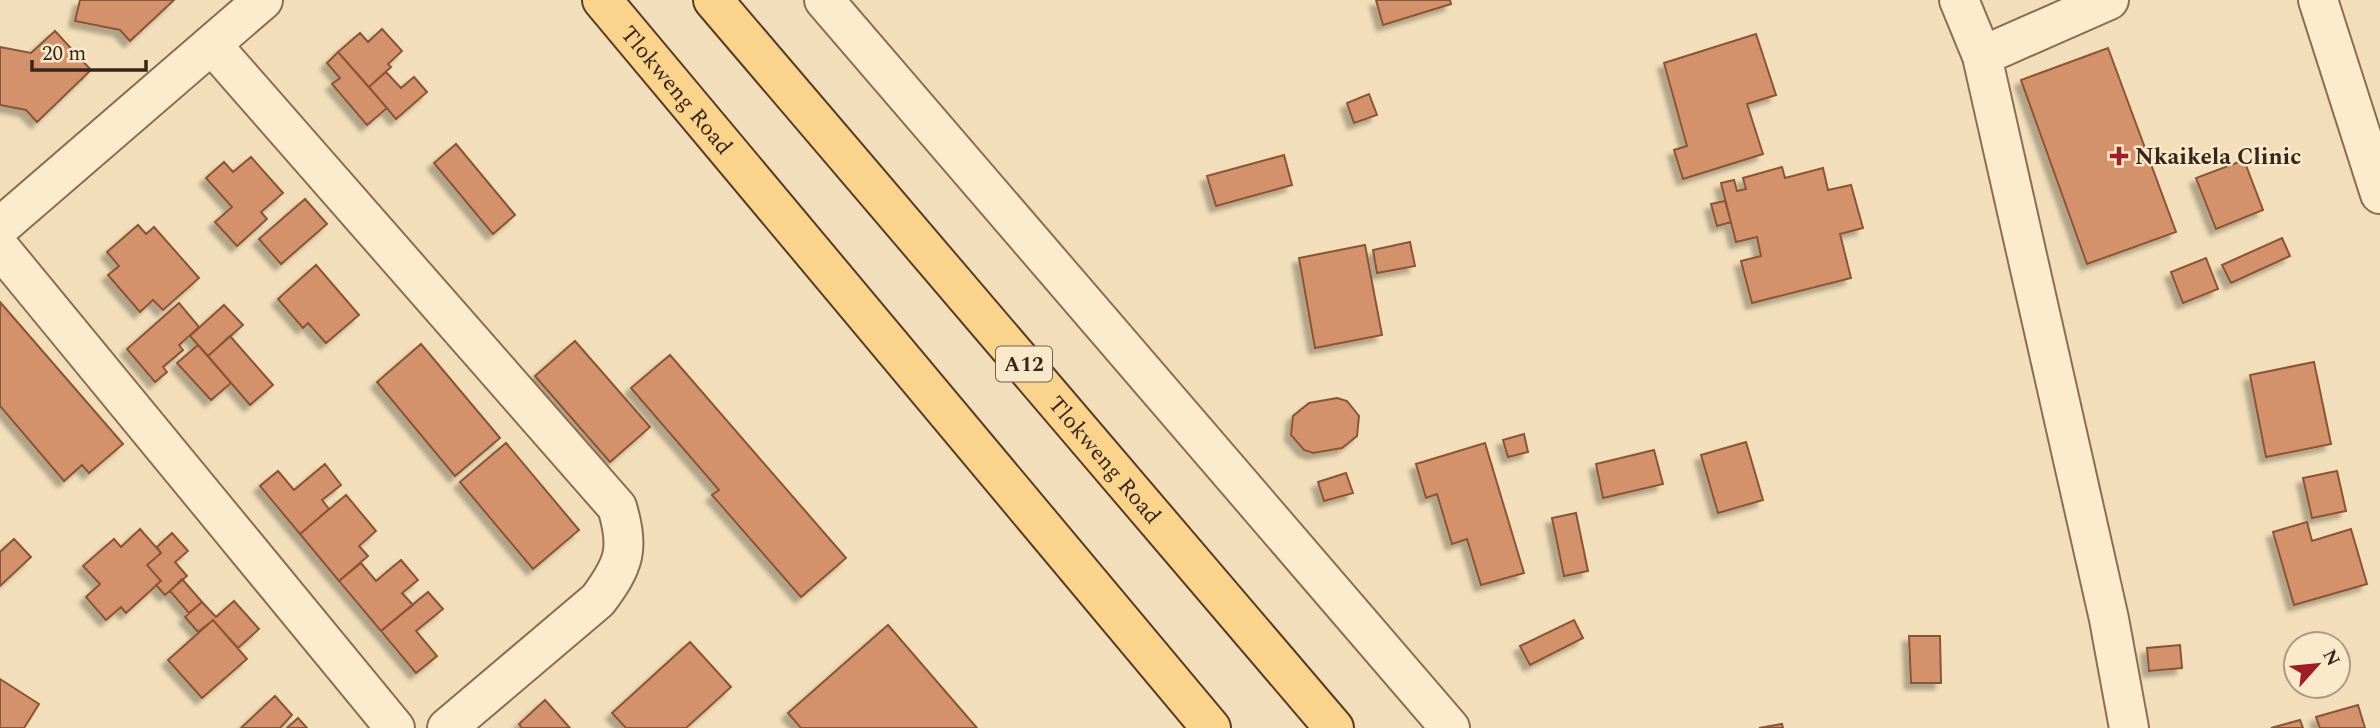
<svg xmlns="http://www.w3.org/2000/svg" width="2380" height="728" font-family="Spectral,serif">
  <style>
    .building { fill: #d4926c; stroke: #8b5436; stroke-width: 2; filter: url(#shadow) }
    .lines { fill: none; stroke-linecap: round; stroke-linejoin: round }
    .minor-casing { stroke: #8a6d53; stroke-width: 42 }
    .tertiary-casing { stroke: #8a6d53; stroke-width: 42 }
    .primary-casing { stroke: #573c28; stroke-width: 42 }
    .minor { stroke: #fceccd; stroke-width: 38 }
    .tertiary { stroke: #fceccd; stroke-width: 38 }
    .primary { stroke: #fad38c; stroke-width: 38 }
    .poi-dot { fill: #9f1d24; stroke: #f9e9ca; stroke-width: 2.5 }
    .labels { text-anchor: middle; stroke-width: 5; stroke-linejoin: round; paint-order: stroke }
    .shield { fill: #f9e9ca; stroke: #71604e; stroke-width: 2 }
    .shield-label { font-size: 21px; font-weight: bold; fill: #372619 }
    .street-label { font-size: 23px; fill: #372619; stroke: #f9e9ca }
    .poi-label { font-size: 23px; font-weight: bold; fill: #372619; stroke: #f9e9ca; text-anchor: start }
  </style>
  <defs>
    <filter id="shadow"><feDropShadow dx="-6" dy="6" stdDeviation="2" flood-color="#0004"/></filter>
  </defs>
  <rect width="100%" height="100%" fill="#f2deba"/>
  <path class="building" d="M80,0H174L130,41L120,30L75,21Z
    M1376,0H1450L1451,4L1383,25Z
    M382,29L402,51L388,64L391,67L369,87L338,52L360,33L368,42Z
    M55,31L91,70L37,122L26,110L0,105V47L31,53Z
    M1756,34L1776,95L1747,104L1763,154L1683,179L1674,150L1687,146L1664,63Z
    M2108,48L2176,232L2087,264L2021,80Z
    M338,52L387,108L367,125L332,84L340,78L327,63Z
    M386,72L401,88L414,77L427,92L396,119L369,87Z
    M1369,94L1377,115L1354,123L1347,103Z
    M456,144L515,215L493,234L434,163Z
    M1284,155L1292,185L1216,206L1207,176Z
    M251,157L283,193L261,212L267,219L237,246L215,222L232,207L206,178L224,162L233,172Z
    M2244,160L2263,210L2216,229L2196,178Z
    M1782,167L1785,178L1823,168L1828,190L1851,185L1863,228L1840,234L1851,278L1752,303L1741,261L1761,256L1757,237L1736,242L1721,183L1734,180L1737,191L1746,189L1743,178Z
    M305,199L327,224L281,264L259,239Z
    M1725,201L1731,222L1717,226L1711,204Z
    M138,225L146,234L154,227L199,278L163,310L153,300L140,312L108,275L119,266L107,252Z
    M2282,238L2290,256L2231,283L2222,265Z
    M1410,242L1415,266L1377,273L1373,250Z
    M1365,245L1382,335L1315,348L1299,258Z
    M2206,258L2218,289L2183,303L2171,272Z
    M316,265L359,315L326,343L308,323L303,328L278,299Z
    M0,302L123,444L89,473L82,465L64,481L0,406Z
    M179,303L199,327L179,345L183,350L163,367L167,372L155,382L127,349Z
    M224,305L243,325L208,356L190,336Z
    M230,336L273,385L250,405L208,356Z
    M575,341L650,427L610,462L535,376Z
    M421,344L500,438L455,476L377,382Z
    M198,345L231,383L211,400L177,363Z
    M670,355L846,558L801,597L712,495L719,490L631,388Z
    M2314,362L2331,444L2266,457L2250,375Z
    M1337,398L1347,401L1359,416L1357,436L1342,448L1313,453L1304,450L1291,435L1293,416L1309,403Z
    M1524,434L1528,452L1508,457L1503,440Z
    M1746,442L1763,500L1718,513L1701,455Z
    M506,443L579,530L533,569L460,482Z
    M1485,443L1524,573L1481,585L1467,539L1452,544L1437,494L1426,498L1416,464Z
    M1654,450L1663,484L1603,498L1596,464Z
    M325,464L341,485L322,500L329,509L300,534L260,486L278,471L294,490Z
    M2337,471L2346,511L2312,518L2303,478Z
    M1346,473L1353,493L1324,501L1318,482Z
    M346,495L376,531L359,546L368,556L339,581L300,534Z
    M1576,513L1588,571L1564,576L1552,518Z
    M2307,522L2312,541L2351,529L2367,584L2294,605L2273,532Z
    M140,529L161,553L147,565L161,581L126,613L121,607L106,620L86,597L100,584L83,566L114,539L121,547Z
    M172,533L188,551L175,562L187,576L165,595L156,585L161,581L147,565L161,553L157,547Z
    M14,539L31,557L0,586V552Z
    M401,560L418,580L402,593L413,605L381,631L339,581L361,563L376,581Z
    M182,579L202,602L189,613L170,591Z
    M428,592L443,609L416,631L437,656L416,673L381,631Z
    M234,601L259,629L238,648L213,620L198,632L185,617L202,602L216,617Z
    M213,620L247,659L202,698L168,660Z
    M1574,620L1583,638L1530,665L1520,646Z
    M888,625L977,728H801L788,713Z
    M1909,636H1940L1941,683H1911Z
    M690,642L731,687L686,728H626L612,713Z
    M2180,645L2182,668L2149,671L2147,648Z
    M0,679L39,704L24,728H0Z
    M275,696L292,715L280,728H241Z
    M545,700L570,728H522L519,724Z
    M2358,705L2365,728H2320L2316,717Z
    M298,718L307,728H287Z
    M2300,720L2303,728H2271Z
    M1782,724L1783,728H1759Z"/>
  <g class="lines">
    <defs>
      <path id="minor" d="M824,0L1450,728
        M1959,0L1982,56L2109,0
        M212,45L617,507C630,549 624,565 598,600L447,728
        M1982,56L2109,619L2129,728
        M0,227L263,0
        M0,248L395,728"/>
      <path id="tertiary" d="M2318,0L2380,194"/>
      <g id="primary">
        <path id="s1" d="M602,0L1211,728"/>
        <path id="s2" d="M713,0L1334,728"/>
      </g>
    </defs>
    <use href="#minor" class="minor-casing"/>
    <use href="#tertiary" class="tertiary-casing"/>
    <use href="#primary" class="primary-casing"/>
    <use href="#minor" class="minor"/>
    <use href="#tertiary" class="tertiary"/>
    <use href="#primary" class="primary"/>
  </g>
  <path class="poi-dot" d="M2115.5 145.5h7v7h7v7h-7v7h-7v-7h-7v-7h7z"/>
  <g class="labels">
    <rect class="shield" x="996" y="346.5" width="56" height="35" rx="5"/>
    <g class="shield-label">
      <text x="1024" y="371">A12</text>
    </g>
    <g class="street-label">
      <text dy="8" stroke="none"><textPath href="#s1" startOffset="117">Tlokweng Road</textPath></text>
      <text dy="8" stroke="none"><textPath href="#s2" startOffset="604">Tlokweng Road</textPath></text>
    </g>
    <g class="poi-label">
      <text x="2135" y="164">Nkaikela Clinic</text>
    </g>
  </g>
  <g transform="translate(2317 665) rotate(63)"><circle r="33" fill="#f9e9ca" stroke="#ab9b83" stroke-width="2"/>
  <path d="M0-5L12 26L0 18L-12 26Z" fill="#9f1d24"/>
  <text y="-10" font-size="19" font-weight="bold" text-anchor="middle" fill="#372619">N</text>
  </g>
  <path d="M32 60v10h114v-10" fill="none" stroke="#372619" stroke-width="3.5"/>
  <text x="42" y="60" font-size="21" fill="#372619" stroke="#f9e9ca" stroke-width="5" paint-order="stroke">20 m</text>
</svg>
